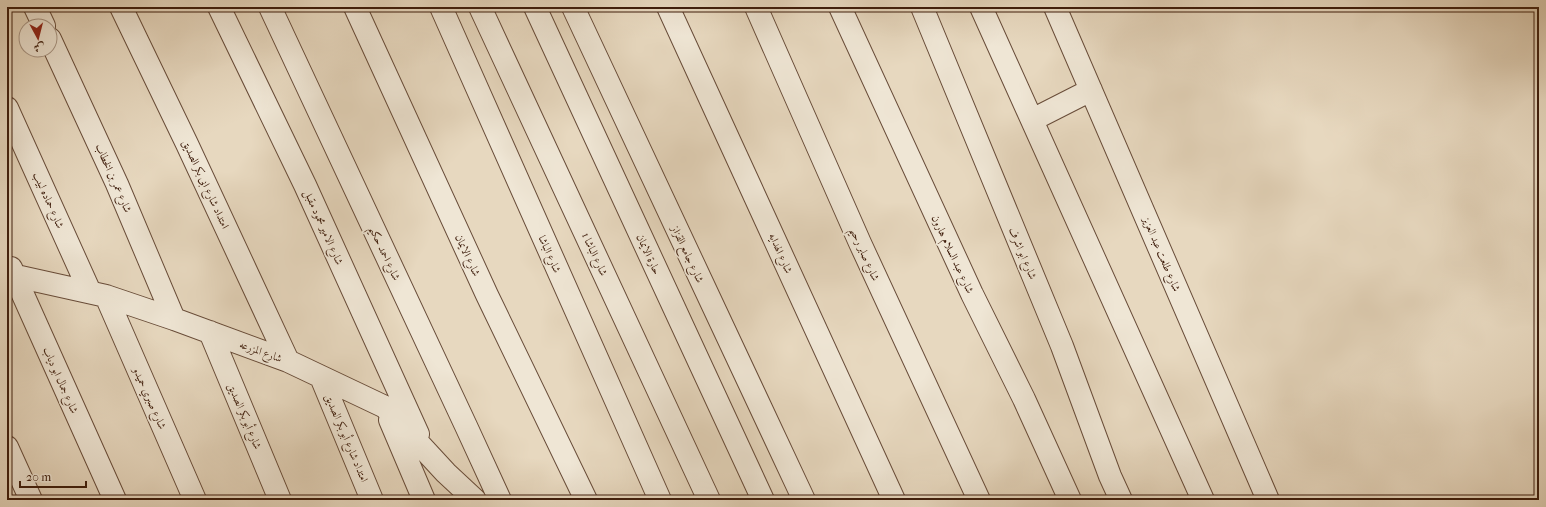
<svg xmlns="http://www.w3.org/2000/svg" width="1546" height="507" font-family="'IM FELL French Canon',Amiri,serif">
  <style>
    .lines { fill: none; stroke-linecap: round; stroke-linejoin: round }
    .minor-casing { stroke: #684c39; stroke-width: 24 }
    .minor { stroke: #efe6d5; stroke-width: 22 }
    .labels { text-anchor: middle; stroke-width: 3.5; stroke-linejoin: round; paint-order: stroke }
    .street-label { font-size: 11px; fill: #3e1d0c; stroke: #efe6d5 }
  </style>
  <rect width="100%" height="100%" fill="#e7d8bf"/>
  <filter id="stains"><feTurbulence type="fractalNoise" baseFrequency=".005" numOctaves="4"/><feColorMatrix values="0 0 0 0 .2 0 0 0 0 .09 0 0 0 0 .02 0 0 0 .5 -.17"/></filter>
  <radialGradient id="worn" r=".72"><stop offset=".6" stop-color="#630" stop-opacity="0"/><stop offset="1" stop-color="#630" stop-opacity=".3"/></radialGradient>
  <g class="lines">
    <defs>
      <path id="minor" d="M35,7L44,26
        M121,7L187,144L288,361
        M219,7L305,185L418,434
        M270,7L466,426L500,500
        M355,7L487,295L586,500
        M441,7L660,500
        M480,7L709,500
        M535,7L763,500
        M573,7L804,500
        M668,7L894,500
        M756,7L860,243L979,500
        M840,7L972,294L1024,399L1070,500
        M922,7L1062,346L1110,476L1121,500
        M981,7L1203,500
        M1055,7L1268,500
        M50,39L117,184L174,319
        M7,108L90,292
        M1032,120L1091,90
        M11,268L115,500
        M7,274L106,296L174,319L288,361L385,407L446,473L475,500
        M106,296L195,500
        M210,332L280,500
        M321,377L372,500
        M390,420L424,500
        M7,447L31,500"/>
    </defs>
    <use href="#minor" class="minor-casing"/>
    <use href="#minor" class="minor"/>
  </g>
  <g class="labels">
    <g class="street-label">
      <text transform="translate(114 178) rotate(66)" y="4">شارع عمر بن الخطاب</text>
      <text transform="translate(206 184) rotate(65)" y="4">امتداد شارع ابى بكر الصديق</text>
      <text transform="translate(49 200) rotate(66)" y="4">شارع حماده لبيب</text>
      <text transform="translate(324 227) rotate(66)" y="4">شارع الامير محمود مقبل</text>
      <text transform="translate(385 253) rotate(65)" y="4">شارع احمد حكيم</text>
      <text transform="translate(781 253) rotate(66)" y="4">شارع الهدايه</text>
      <text transform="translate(1023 253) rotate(67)" y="4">شارع ابو اشرف</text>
      <text transform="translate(550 254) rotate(66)" y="4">شارع الباشا</text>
      <text transform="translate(595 254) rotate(65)" y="4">شارع الباشا 1</text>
      <text transform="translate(649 254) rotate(65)" y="4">حارة الايمان</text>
      <text transform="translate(688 254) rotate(65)" y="4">شارع جامع القزاز</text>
      <text transform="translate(865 254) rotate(66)" y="4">شارع صابر رحيم</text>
      <text transform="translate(953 254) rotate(65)" y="4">شارع عبد السلام هارون</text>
      <text transform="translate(1162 254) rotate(67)" y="4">شارع طلعت عبد العزيز</text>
      <text transform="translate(468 255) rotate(65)" y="4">شارع الايمان</text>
      <text transform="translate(261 351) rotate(20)" y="4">شارع المزرعه</text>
      <text transform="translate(61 380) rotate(66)" y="4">شارع جمال ابو دياب</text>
      <text transform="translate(150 398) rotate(66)" y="4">شارع صبري حميدو</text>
      <text transform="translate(245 416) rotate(67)" y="4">شارع أبو بكر الصديق</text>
      <text transform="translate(347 438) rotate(67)" y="4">امتداد شارع أبو بكر الصديق</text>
    </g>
  </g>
  <rect width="1546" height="507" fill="none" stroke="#e7d8bf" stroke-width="24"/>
  <rect x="8" y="8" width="1530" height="491" fill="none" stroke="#3e1d0c" stroke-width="2"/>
  <rect x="12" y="12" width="1522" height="483" fill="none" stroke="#3e1d0c"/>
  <g transform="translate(38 38) rotate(173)"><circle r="19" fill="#efe6d5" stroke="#a89685"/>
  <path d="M0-3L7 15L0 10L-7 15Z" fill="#8f2418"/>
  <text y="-6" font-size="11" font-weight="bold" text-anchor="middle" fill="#3e1d0c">ش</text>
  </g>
  <path d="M20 481v6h66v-6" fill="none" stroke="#3e1d0c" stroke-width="2"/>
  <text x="26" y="481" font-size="12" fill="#3e1d0c" stroke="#efe6d5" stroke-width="3" paint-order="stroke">20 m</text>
  <rect width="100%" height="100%" filter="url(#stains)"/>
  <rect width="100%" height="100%" fill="url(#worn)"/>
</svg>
